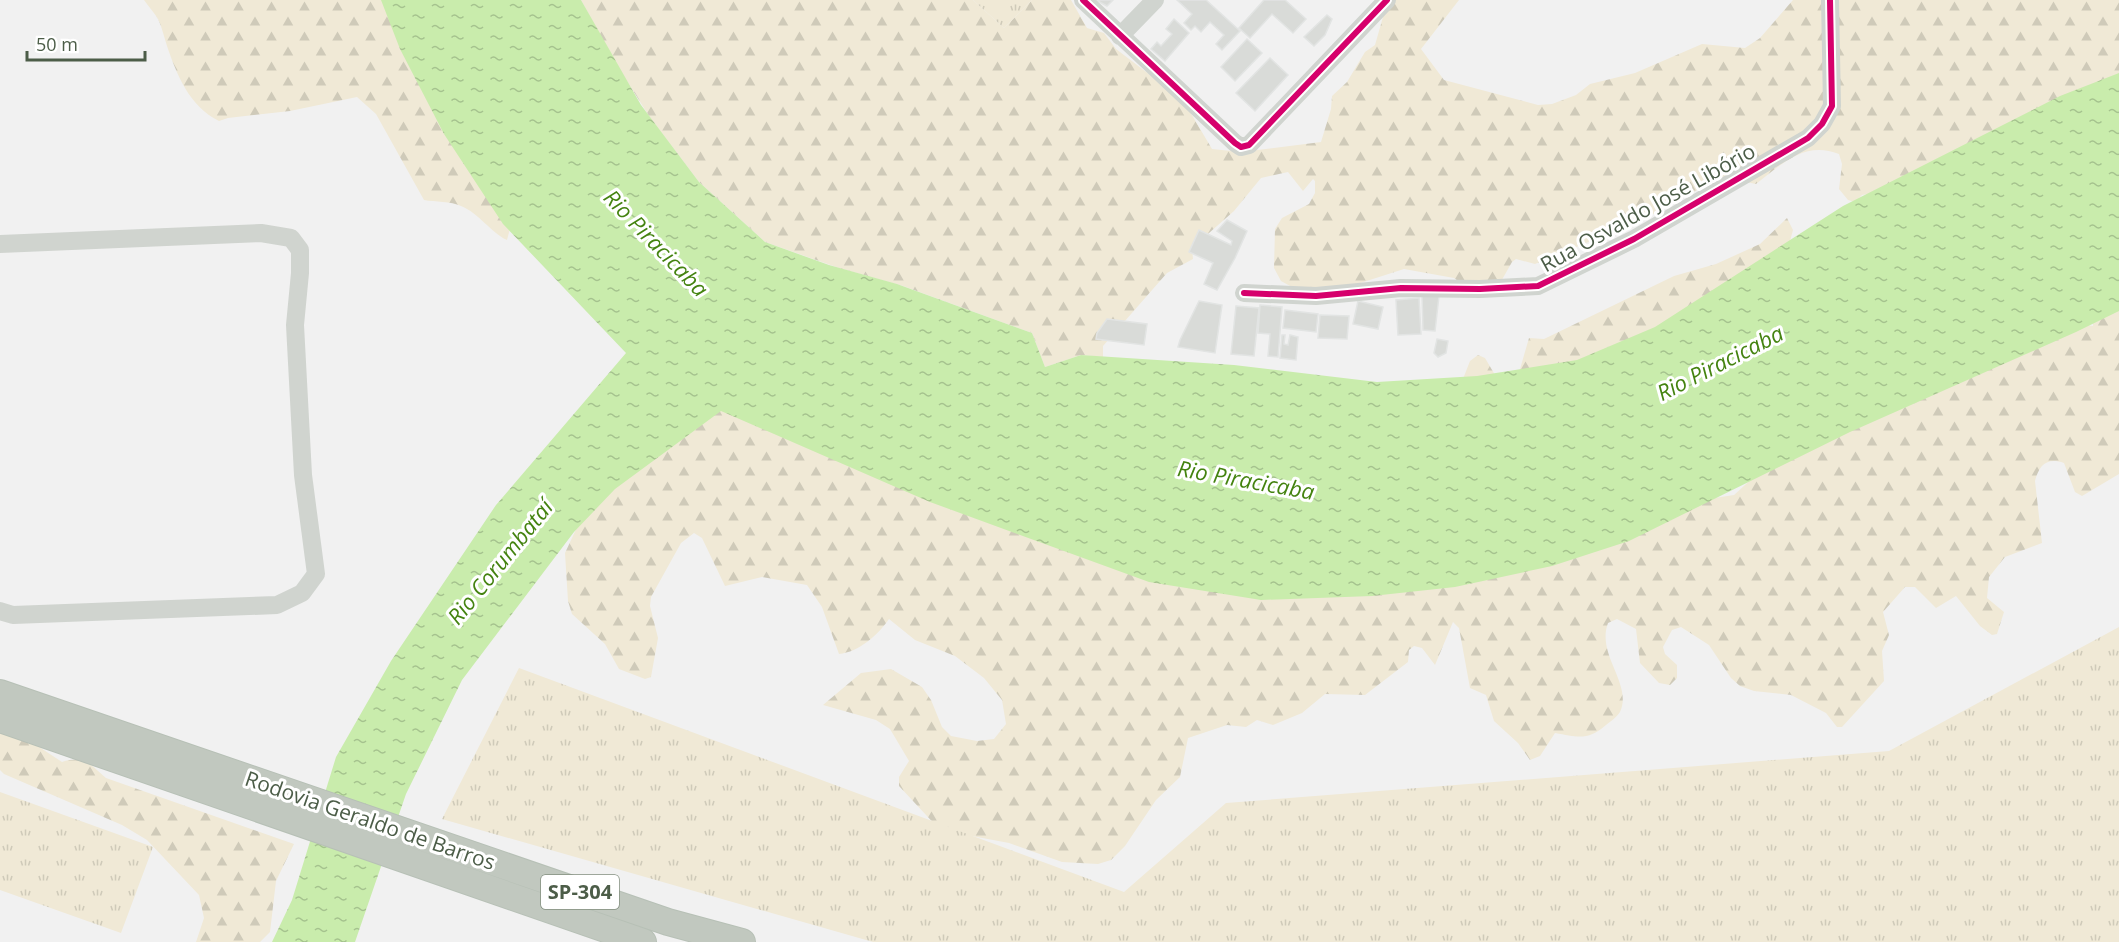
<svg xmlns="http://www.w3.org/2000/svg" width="2119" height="942" font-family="'Open Sans',sans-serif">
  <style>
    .forest { fill: url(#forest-firs) }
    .park { fill: url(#park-tufts) }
    .water { fill: url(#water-ripples) }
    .building { fill: #d9dbd8; stroke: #e2e4e3; stroke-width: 1.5 }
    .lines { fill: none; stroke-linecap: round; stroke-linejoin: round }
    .highway-casing { stroke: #b7c0b6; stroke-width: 28 }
    .minor { stroke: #d0d4cf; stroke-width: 18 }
    .highway { stroke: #c1c8bf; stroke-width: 26 }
    .cycleway-casing { stroke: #fff; stroke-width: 10 }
    .cycleway { stroke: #d6006c; stroke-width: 6 }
    .labels { text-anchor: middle; stroke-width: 6; stroke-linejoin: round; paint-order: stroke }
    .shield { fill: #fff; stroke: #828e7f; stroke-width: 1.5 }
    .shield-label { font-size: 20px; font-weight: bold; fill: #4c5d48 }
    .street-label { font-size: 21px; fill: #4c5d48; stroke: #fff }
    .water-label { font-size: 22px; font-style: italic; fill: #448310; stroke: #fff }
  </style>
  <defs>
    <pattern id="forest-firs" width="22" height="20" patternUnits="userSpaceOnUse" patternTransform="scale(1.5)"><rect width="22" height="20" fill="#f0e9d6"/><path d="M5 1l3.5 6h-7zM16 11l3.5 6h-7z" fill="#cfcab9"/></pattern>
    <pattern id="park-tufts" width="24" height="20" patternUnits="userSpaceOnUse" patternTransform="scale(1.5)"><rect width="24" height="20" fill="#f0e9d6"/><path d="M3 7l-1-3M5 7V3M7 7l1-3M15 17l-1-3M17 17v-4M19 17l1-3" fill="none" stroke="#cfcab9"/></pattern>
    <pattern id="water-ripples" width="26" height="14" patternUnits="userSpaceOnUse" patternTransform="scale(1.5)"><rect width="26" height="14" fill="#c9ecac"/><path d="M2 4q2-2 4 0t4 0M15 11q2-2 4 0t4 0" fill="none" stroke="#a5c28e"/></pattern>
  </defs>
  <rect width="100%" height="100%" fill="#f1f1f1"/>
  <path class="forest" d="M144,0H454L512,221L507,240C490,232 479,213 461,206C451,201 435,202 424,200L376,114L357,97L290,111L228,118L219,121C189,106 177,75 167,46C164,37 162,27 158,19C154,12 148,6 144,0Z
    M581,0H973L1004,28L1032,0H1071L1087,28L1104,33L1116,49L1183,100L1212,149L1241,152L1321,142L1331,109L1332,96L1347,82L1365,52L1375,45L1383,17L1393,0H1459L1421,49L1444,80L1538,105L1552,104L1576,95L1590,84L1635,73L1702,44L1745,48L1760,38L1793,0H2119V84L1885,191L1862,195L1855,202L1848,200L1839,189L1842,164L1839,154C1804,140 1781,165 1756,184L1721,177L1644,219L1535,264L1516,259L1512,262L1499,285L1465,286L1454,278L1404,269L1348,287H1292L1281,281L1274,268L1275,229L1282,218L1309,204L1315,193V181L1313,179L1303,191L1288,172L1261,178L1234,211L1192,248L1193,259L1167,273L1103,346V357L1081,355L1045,367L1032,333L903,286L839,268L765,242L699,182L649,116L615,62Z
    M1787,218L1793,230L1783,267L1751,286L1733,306L1712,318L1694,338L1653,347L1610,375L1591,383L1466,410L1436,406L1426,397L1461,384L1470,361L1478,355L1485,358L1498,380L1508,381L1518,376L1529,338L1544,339L1674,276L1716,264L1760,244Z
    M2119,281V474L2082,496L2075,492L2064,463C2047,457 2039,465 2035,481L2042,543L2005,557L1989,577L1987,598L2004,612L1997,634L1992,635L1980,626L1956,596L1936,608L1915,587H1905L1883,612L1889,635L1882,651L1884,681L1842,727H1837L1826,713L1791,695L1754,691L1740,686L1731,678L1709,645L1681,627L1672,630L1663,647L1665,654L1677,665V678L1670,685L1659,683L1640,663L1636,629L1617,619L1608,623C1596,655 1633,684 1620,712C1617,717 1611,721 1606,725C1588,741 1578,737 1555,733L1540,756L1530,760L1518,743L1494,721L1486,695L1470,688L1459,628L1453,622L1435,665L1422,648L1414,646L1409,650L1408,662L1365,695L1325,694L1302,713L1273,725L1257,720L1246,727L1227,725L1188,738L1180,777L1156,800L1125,846L1111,860L1098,864L1062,862L1009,843L940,830L899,786V777L909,761L890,729L876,720L823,705L861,673L891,669L922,687L931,700L942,727L951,736L977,741L994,739L1006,724L1002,700L984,678L955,656L915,640L889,619C878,635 859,652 839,654L822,607L807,585L762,577L725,586L702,538L694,533L681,543L651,597L650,606L658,638L651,677L645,679L619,669L605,644L572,614L568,601L565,553L592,495L720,405L1662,506L1734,495L1792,442L2063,321L2093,326L2091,302Z
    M0,733L21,735L62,762C84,755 90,764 106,778L294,844L276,881L270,932L260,942H196L204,918L199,895L147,840L122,825L4,774L0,770Z"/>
  <path class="park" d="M973,0H1032L1004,28Z
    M2119,627V942H873L442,819L519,668L1124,892L1226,803L1889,751Z
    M0,792L153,847L121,933L0,890Z"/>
  <path class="water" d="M381,0H581L641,105L699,182L765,242L829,265L897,284L1032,333L1045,367L1081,355L1234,365L1377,382L1477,376L1577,360L1655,327L1843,206L2060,96L2119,73V311L2076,332L1850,432L1629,541L1552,566L1455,587L1372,596L1261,600L1149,582L930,502L721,411L615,489L574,532L462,680L406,794L355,942H272L292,900L336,757L391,661L496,505L626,353L503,224L444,134L400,49Z"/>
  <path class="building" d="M1096,0H1113L1107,6Z
    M1177,0H1206L1240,31L1222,50L1216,44L1224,35L1210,22L1201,32L1195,26L1191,30L1184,23L1192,14Z
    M1264,0H1285L1306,19L1293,33L1272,14L1250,38L1239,28Z
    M1327,15L1332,19L1325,35L1314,46L1304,37Z
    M1174,19L1189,33L1165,61L1151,49L1157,42L1161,46L1172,34L1166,29Z
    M1247,39L1262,53L1235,81L1221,67Z
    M1270,58L1288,75L1255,111L1236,93Z
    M1227,220L1247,231L1235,258L1217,290L1204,284L1213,263L1189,252L1199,230L1231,245L1232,241L1217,231Z
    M1422,295L1439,296L1435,331L1423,330Z
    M1419,298L1421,334L1398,335L1396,300Z
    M1199,301L1222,305L1215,353L1178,347L1180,340Z
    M1358,301L1383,307L1378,329L1353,324Z
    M1260,305L1282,307L1278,357L1268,356L1270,334L1258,333Z
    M1236,306L1259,308L1254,356L1231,354Z
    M1285,310L1318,314L1316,332L1283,328Z
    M1320,315L1349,316L1347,339L1318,338Z
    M1107,319L1147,324L1144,345L1096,339L1097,333Z
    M1282,335H1285L1284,344L1288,345L1290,335L1298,337L1296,360L1280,358Z
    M1437,339L1448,341L1446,353L1438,357L1434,353Z"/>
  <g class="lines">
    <defs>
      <path id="highway" d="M0,693L668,922L742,942
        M0,719L643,942"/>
    </defs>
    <use href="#highway" class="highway-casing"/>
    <path class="minor" d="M1083,0L1235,143L1241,147L1249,145L1387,0
      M1120,36L1155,0
      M0,244L261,233L291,238L300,250V273L295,325L303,475L316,574L302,593L277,605L13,615L0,611
      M1244,293L1316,296L1401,288L1480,289L1538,286L1634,239L1808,138L1822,124L1832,106L1830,0"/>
    <use href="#highway" class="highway"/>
    <defs>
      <path id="cycleway" d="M1083,0L1235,143L1241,147L1249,145L1387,0
        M1244,293L1316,296L1401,288L1480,289L1538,286L1634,239L1808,138L1822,124L1832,106L1830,0"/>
    </defs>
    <use href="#cycleway" class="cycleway-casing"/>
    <use href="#cycleway" class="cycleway"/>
  </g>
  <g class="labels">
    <rect class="shield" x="541" y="875" width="78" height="34" rx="4.5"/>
    <g class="shield-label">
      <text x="580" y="899">SP-304</text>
    </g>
    <g class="street-label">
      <text transform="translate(1648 208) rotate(-29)" y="7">Rua Osvaldo José Libório</text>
      <text transform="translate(370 821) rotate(19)" y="7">Rodovia Geraldo de Barros</text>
    </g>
    <g class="water-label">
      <text transform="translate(656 243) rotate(46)" y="8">Rio Piracicaba</text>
      <text transform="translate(1720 363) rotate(-27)" y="8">Rio Piracicaba</text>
      <text transform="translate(1246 480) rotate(10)" y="8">Rio Piracicaba</text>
      <text transform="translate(500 562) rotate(-51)" y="8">Rio Corumbataí</text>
    </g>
  </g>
  <path d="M27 51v9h118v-9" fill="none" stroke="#4c5d48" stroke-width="3"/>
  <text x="36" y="51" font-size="18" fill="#4c5d48" stroke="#ffffff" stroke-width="4.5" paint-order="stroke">50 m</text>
</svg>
